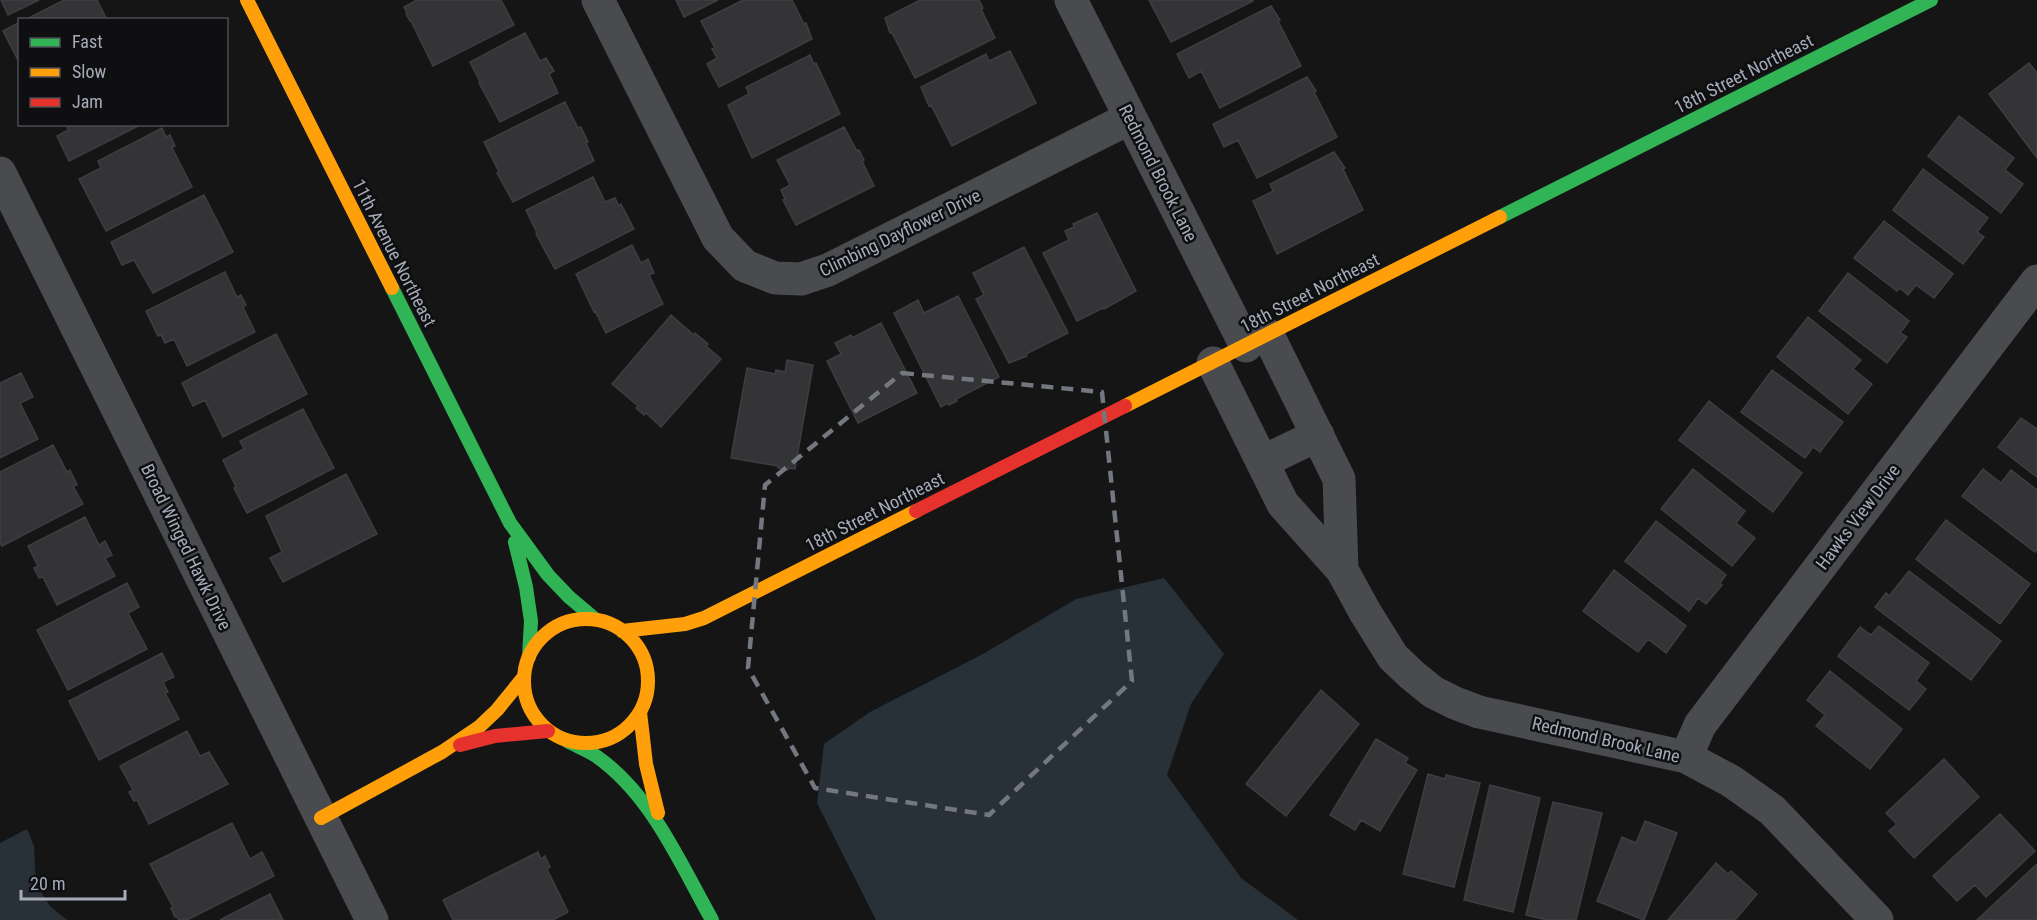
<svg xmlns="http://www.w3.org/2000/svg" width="2037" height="920" font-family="'Roboto Condensed',sans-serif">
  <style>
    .water { fill: #283138 }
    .building { fill: #343436; stroke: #3d3e42; stroke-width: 1.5 }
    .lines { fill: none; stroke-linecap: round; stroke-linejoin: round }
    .street { stroke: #494b4e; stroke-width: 33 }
    .fast { stroke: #30b455; stroke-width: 14 }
    .slow { stroke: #ff9f0a; stroke-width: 14 }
    .jam { stroke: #e5322d; stroke-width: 14 }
    .marked { fill: none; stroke: #73777f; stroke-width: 4.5; stroke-dasharray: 12 8; stroke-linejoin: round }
    .labels { text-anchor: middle; stroke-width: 5; stroke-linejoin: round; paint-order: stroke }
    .street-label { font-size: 18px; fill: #a5acb8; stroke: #0f0f11 }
  </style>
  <rect width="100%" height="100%" fill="#151515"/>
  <path class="water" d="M1164,578L1224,654L1191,704L1167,775L1241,878L1298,920H876L817,803L824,744L870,712L983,654L1076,599Z
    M27,829L34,846L35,871L39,889L50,906L67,920H0V843Z"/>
  <path class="building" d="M1,0H39L8,15Z
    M64,0H97L107,20H25Z
    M417,0H501L514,25L433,66L411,21H410L406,14L407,13L404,7Z
    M676,0H718L684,17Z
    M743,0H792L804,24L806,23L812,39L719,87L707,64L717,58L712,49L715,48L701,21Z
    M920,0H979L983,8L981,9L995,38L915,78L892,33H890L885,18Z
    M1149,0H1253V1L1171,42Z
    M1271,6L1280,20L1278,21L1301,66L1220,108L1201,71L1189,78L1177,54Z
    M20,22V64L3,31Z
    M525,33L540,61L546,58L554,71L549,74L558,93L500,122L479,83L480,82L470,62Z
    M1010,51L1036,103L952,146L931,105L929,106L921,87L986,54L989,61Z
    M810,55L814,64L816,63L840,114L752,158L728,105L749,94L746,87Z
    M2029,63L2037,73V158L1989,94Z
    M1307,77L1316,91L1314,92L1337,137L1257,178L1238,140L1224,147L1213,124Z
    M565,102L578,128L581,127L588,142L586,143L594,161L513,202L497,173L499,172L484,142Z
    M1959,116L2014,158L2005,170L2023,184L2001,213L1928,156Z
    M66,124H142L69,161L57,136L68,130Z
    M844,127L857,151L859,150L864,160L862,161L874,186L796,225L783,200L785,199L781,190L790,185L777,160Z
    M162,128L166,137L170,135L175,146L172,148L192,187L106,231L79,179L101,168L98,161Z
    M1334,152L1345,168L1343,169L1363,210L1277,254L1253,201L1273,191L1270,184Z
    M1923,169L1988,218L1977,232L1984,237L1963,264L1893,210Z
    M593,177L605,202L615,198L619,206L621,204L634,229L555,269L536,234L537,233L526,210Z
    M204,195L233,252L153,293L134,260L122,265L111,242Z
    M1097,213L1136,291L1104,309L1103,308L1077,321L1043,253L1069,240L1065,231L1074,227L1073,224Z
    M1884,221L1953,274L1934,298L1916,285L1908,295L1900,288L1897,291L1854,258Z
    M632,245L641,263L648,259L654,273L649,275L663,304L606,333L595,311L594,312L576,274Z
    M1024,247L1068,333L1026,354L1027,356L1009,363L976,299L984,295L973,273Z
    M225,272L237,297L241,295L246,305L243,307L255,332L187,366L174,339L165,343L161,335L158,336L146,311Z
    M1848,273L1909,321L1900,333L1907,337L1887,363L1819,311Z
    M958,296L999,377L956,399L957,401L949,405L948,403L941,407L894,313L918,300L924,313Z
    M671,315L694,335L695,333L708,344L706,346L721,359L661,427L646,413L644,415L636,408L638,406L612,384Z
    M1808,317L1861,360L1853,369L1872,384L1848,414L1777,357Z
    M881,323L917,393L858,423L827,361L841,354L835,343L851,335L852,338Z
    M276,334L307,394L223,437L205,400L193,406L182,383Z
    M787,360L813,365L795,469L788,468V470L778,468V466L731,458L747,368L775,374L776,370L785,372Z
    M1772,370L1843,422L1820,452L1813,447L1805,458L1741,412Z
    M21,373L33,397L20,403L38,439L0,458V383Z
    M1709,401L1802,473L1773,512L1679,440Z
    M303,409L334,468L247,513L234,488L236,487L223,460L244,449L240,441Z
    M2021,418L2037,429V477L1998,447Z
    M53,445L67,472L70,470L77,485L73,486L83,504L2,546L0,543V472Z
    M1693,469L1745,511L1736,523L1755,538L1732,566L1661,509Z
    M1983,469L2001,483L2011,470L2037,490V550L2035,552L1962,496Z
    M346,474L377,534L283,582L270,558L282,552L266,516Z
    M85,517L99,545L105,541L112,555L105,558L115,576L57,605L43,577L39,578L34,568L38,566L28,546Z
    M1946,520L2030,584L2000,624L1916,559Z
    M1656,521L1726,575L1720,583L1722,585L1706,604L1698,598L1689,611L1625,561Z
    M1614,570L1686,626L1666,653L1648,639L1638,652L1583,611Z
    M1909,571L2001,641L1971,680L1875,607L1886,593L1889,596Z
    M127,583L139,607L128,613L147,649L68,690L37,630Z
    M1879,626L1929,663L1916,681L1926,689L1909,710L1838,656L1860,627L1871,635Z
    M162,653L174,677L163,682L168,692L165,693L179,719L99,760L69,701Z
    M1830,671L1902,729L1870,769L1816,726L1825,715L1807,700Z
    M1321,690L1359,724L1286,816L1246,784Z
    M187,731L200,756L209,752L228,784L149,824L137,800L134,801L129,792L133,790L120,766Z
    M1376,739L1408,758L1405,763L1417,770L1380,831L1361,820L1355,830L1330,815Z
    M1944,759L1979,797L1914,858L1889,831L1897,824L1886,813Z
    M1428,774L1445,779L1446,775L1480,783L1454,887L1403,874Z
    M1490,785L1540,798L1513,912L1464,900Z
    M1553,802L1602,813L1576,920H1547L1526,915Z
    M2000,814L2035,851L1986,897L1975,885L1957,901L1933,876Z
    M1645,821L1677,833L1644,920L1597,901L1622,837L1636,843Z
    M232,823L250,859L262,852L274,876L187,920H179L177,917H175L171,908L173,907L150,864Z
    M538,852L541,859L545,856L550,867L547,869L568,912L553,920H453L443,900Z
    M1716,863L1728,874L1731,871L1757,894L1735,920H1668Z
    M2037,864V920H1977Z
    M270,894L283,920H220Z"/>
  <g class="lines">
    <path class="street" d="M598,0L718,238L745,266L775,278L801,279L828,270L1130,118
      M1071,0L1246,346
      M0,173L372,920
      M1268,335L1339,479L1342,570
      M1213,363L1283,504L1342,570L1365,612L1393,657L1412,675L1433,692L1455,703L1479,712L1686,757L1731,781L1772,810L1877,920
      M1262,462L1318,435
      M1686,757L1700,725L2037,281"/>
    <path class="fast" d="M1500,217L1931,0
      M392,288L510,523L548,575L569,597L595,619
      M515,542L526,587L531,621L529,657
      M567,741C576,746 587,750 596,756C651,794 680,863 712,920"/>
    <path class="slow" d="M247,0L392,288
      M1125,406L1500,217
      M524 681a62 62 0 1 1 124 0a62 62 0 1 1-124 0Z
      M622,631L685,624L704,618L916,511
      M640,712L646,764L658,813
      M321,818L442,752L479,727L497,710L523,678"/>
    <path class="jam" d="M916,511L1125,406
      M460,745L495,736L548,731"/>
  </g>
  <path class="marked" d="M902,373L1102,392L1132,681L989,815L815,788L748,668L765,485Z"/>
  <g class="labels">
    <g class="street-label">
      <text transform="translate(1744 74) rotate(-27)" y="6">18th Street Northeast</text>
      <text transform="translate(1158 173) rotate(63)" y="6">Redmond Brook Lane</text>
      <text transform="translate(900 233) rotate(-26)" y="6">Climbing Dayflower Drive</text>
      <text transform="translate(394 253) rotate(63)" y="6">11th Avenue Northeast</text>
      <text transform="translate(1310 293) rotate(-27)" y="6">18th Street Northeast</text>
      <text transform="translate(875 512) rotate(-27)" y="6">18th Street Northeast</text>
      <text transform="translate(1858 517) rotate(-53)" y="6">Hawks View Drive</text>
      <text transform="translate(186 547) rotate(64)" y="6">Broad Winged Hawk Drive</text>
      <text transform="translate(1606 740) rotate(13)" y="6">Redmond Brook Lane</text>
    </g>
  </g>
  <rect x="18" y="18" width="210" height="108" fill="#0f0f11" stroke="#4b4e54" stroke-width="1.5"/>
  <rect x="30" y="38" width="30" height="9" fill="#30b455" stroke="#4b4e54" stroke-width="1.5"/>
  <text x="72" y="48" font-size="18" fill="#a5acb8">Fast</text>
  <rect x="30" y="68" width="30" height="9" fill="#ff9f0a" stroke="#4b4e54" stroke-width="1.5"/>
  <text x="72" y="78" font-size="18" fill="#a5acb8">Slow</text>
  <rect x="30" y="98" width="30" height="9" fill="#e5322d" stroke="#4b4e54" stroke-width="1.5"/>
  <text x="72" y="108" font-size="18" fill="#a5acb8">Jam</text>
  <path d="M21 890v9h104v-9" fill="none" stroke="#a5acb8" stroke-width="3"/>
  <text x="30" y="890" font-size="18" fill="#a5acb8" stroke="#0f0f11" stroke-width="4.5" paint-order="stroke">20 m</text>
</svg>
